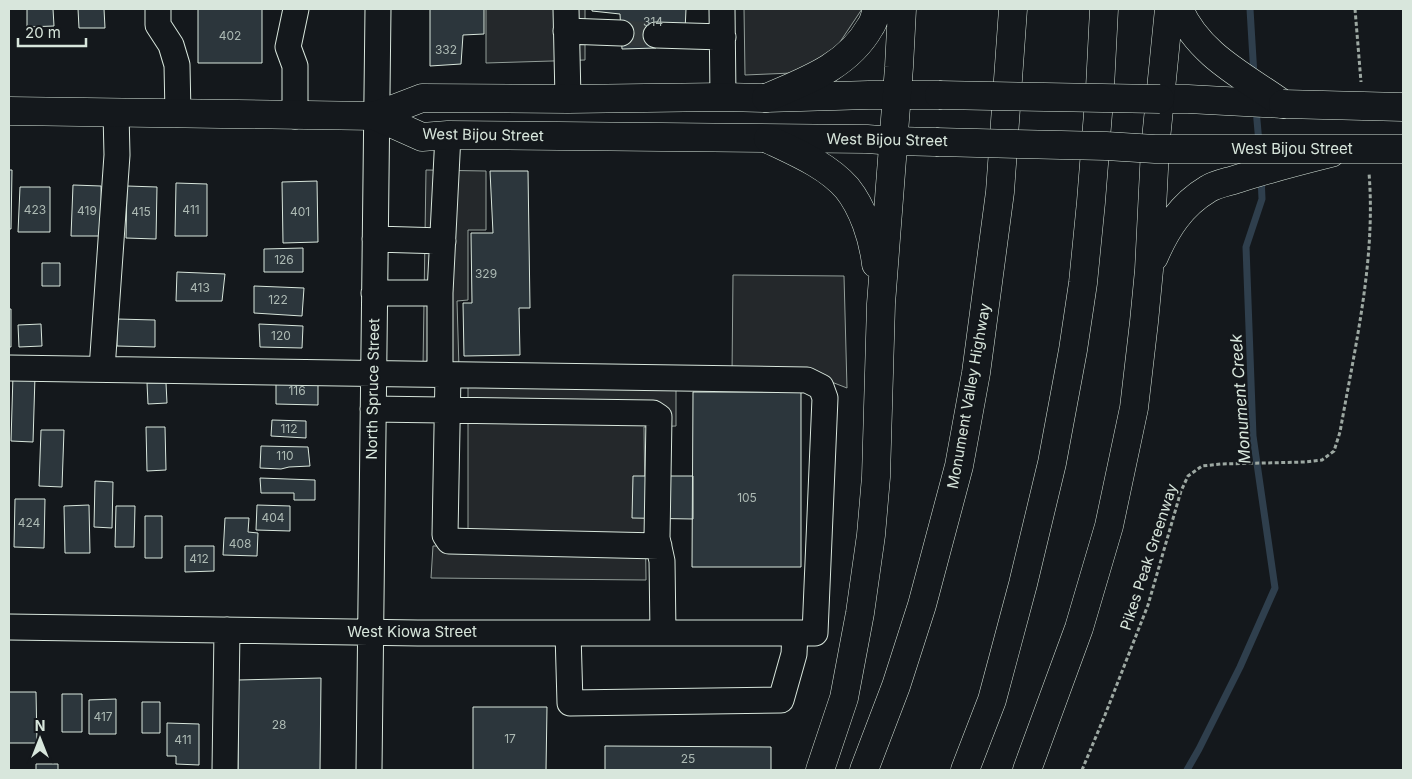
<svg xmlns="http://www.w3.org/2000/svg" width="1412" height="779" font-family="Inter,sans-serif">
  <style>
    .parking { fill: #24282b; stroke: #939e99 }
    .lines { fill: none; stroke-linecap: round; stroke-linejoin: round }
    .stream { stroke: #2f3f4d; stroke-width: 7 }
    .building { fill: #2c363c; stroke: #d8e6dc }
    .minor-tunnel { stroke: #313739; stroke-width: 25; stroke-dasharray: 25 12; stroke-linecap: butt }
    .minor-casing { stroke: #d8e6dc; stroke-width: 27 }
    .major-casing { stroke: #d8e6dc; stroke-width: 29 }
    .highway-casing { stroke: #d8e6dc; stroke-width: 29 }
    .path { stroke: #9da8a2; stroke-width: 3; stroke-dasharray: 4 2.5; stroke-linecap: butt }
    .minor { stroke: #14181c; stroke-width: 25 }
    .major { stroke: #14181c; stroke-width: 28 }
    .highway { stroke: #14181c; stroke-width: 28 }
    .major-bridge-casing { stroke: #d8e6dc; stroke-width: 29; stroke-linecap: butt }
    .major-bridge { stroke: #14181c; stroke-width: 28 }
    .labels { text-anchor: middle; stroke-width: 4; stroke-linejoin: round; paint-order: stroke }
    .number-label { font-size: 12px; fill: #adbab4 }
    .street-label { font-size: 15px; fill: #d8e6dc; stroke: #14181c }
    .water-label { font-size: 16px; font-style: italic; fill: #d8e6dc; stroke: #14181c }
  </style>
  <rect width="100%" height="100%" fill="#14181c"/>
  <path class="parking" d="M486,9H585V60L486,63Z
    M744,9H862L834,51L792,73L745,75Z
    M426,170L486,171V230H468V300L457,301L459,368L423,367Z
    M733,275L844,276L847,388L811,374H732Z
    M468,386H676V426L644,427L646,580L431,578L433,546H469L468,529Z"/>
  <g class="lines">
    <path class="stream" d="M1250,9L1254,76
      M1256,109L1259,143
      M1187,770L1199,749L1240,667L1275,588L1253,436L1246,247L1262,199L1261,176"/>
  </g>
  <path class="building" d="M27,9H53L54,26L27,27Z
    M78,9H104L105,28H79Z
    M198,9H292H262V63H198Z
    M430,9H484V34L463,35L461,64L430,66Z
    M592,9H686L685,31L657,30L656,48L622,49L620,14L592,11Z
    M9,170H12L11,229H9Z
    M490,171H528L530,308H519L520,355L464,356L463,303H472L471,233H493Z
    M317,181L318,242L283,243L282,182Z
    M176,183L207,184V236H175Z
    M73,185L101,186L102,236H71Z
    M127,186L157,187L156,239L126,238Z
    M20,187H50V232H18Z
    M303,248V272H264V249Z
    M42,263H60V286H42Z
    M177,272L225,274L222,301H176Z
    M254,286L304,288L302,316L254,313Z
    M9,309H11V347H9Z
    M117,319L155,320V347L117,346Z
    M41,324L42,346L19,347L18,325Z
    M259,324L303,326L302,348L260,347Z
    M13,375L35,376L33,442L11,441Z
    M276,377H318V405L276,404Z
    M147,383H166L167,403L148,404Z
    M693,392H801V567H692Z
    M272,420L306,421V438L271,436Z
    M146,427H165L166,470L147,471Z
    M41,430H64L62,487L39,486Z
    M261,446L308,447L310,466L289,467L281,469L260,468Z
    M633,476H693V519L632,518Z
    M260,478L315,480V500H294V493H261Z
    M95,481L113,482L112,528L94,527Z
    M15,499H45L44,548L14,547Z
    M89,505L90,553H65L64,506Z
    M257,505L290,506V531L256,530Z
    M116,506H135L134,547H115Z
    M145,516H162V558H145Z
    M225,518H249L248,532L258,533L257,556L223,555Z
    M185,546H214V571L185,572Z
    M321,678L320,770H238V680Z
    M9,692H36L37,743H9Z
    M62,694H82V732H62Z
    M116,699V734H89V700Z
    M142,702H160V733H142Z
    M473,707H547L546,770H473Z
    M167,723L199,724V765L176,764V756H167Z
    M605,746L771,747V770H605Z
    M36,764H58V770H36Z"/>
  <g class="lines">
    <path class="minor-tunnel" d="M621,33L656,35"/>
    <defs>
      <path id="minor" d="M158,9V25L171,45L177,65L178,114
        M566,9L568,99
        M722,9L723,97
        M566,31L621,33
        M656,35L723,37
        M295,116V66L288,47L296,9
        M375,239L443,241
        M374,293H440
        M9,368L807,380L821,387L825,398L815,633H418L9,627
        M102,369L117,155L116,113
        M440,374V293L448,135
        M448,375L445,535L449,541L659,546
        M373,409L653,413L659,417L657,538L662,561L663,633
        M568,633L570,703L781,700L794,654L795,633
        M225,770L227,630
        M369,770L378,9"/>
      <path id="major" d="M1160,99H1188L1283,104
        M9,111L375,116L422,98L568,99L723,97L766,98L869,95H939
        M375,116L422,137L448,135L867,139L894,141L936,142"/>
      <path id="highway" d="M1179,9C1199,55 1244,76 1283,104
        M766,98C806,81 848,66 870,27C874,22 875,15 877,9
        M768,139C795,152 827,165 847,188C863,208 873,238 876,264
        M1154,257C1166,229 1181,205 1208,189C1216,184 1228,182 1237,179C1268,169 1299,161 1331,153
        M820,770L844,698L860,613L871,535L876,477L881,304L899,67L902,9
        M864,770L896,686L922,605L959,466L976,373L1000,192L1013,9
        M965,770L992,700L1023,584L1052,463L1073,350L1083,283L1091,202L1100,88L1104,9
        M1027,770L1079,628L1109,526L1134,408L1144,322L1149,270L1155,149L1169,9"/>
    </defs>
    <use href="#minor" class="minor-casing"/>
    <use href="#major" class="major-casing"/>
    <use href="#highway" class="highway-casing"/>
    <path class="path" d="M1355,9L1361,82
      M1082,770L1105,715L1148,605L1181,491L1188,476L1202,466L1221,464L1305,462L1322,460L1334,451L1340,432C1355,347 1376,259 1369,173"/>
    <use href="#minor" class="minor"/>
    <use href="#major" class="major"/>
    <use href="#highway" class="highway"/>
    <defs>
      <path id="major-bridge" d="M939,95L1160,99
        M1283,104L1403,107
        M936,142L1106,146L1155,149H1403"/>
    </defs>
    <use href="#major-bridge" class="major-bridge-casing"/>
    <use href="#major-bridge" class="major-bridge"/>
  </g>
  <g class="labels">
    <g class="number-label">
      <text x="653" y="26">314</text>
      <text x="230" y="40">402</text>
      <text x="446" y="54">332</text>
      <text x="35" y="214">423</text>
      <text x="191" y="214">411</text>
      <text x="87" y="215">419</text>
      <text x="141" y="216">415</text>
      <text x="300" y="216">401</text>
      <text x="284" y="264">126</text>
      <text x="486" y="278">329</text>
      <text x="200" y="292">413</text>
      <text x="278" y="304">122</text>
      <text x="281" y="340">120</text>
      <text x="297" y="395">116</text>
      <text x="289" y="433">112</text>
      <text x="285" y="460">110</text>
      <text x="747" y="502">105</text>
      <text x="273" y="522">404</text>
      <text x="29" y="527">424</text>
      <text x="240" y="548">408</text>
      <text x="199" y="563">412</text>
      <text x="103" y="721">417</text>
      <text x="279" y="729">28</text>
      <text x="510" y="743">17</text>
      <text x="183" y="744">411</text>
      <text x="688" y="763">25</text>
    </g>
    <g class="street-label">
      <text transform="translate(483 135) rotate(1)" y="5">West Bijou Street</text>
      <text transform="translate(887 140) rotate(1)" y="5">West Bijou Street</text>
      <text x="1292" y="154">West Bijou Street</text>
      <text transform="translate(373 389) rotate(-89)" y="5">North Spruce Street</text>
      <text transform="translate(969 396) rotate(-80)" y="5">Monument Valley Highway</text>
      <text transform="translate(1149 557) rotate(-72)" y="5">Pikes Peak Greenway</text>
      <text x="412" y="637">West Kiowa Street</text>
    </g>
    <g class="water-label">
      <text transform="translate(1240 399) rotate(-94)" y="6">Monument Creek</text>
    </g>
  </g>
  <rect width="1412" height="779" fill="none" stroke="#d8e6dc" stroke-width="20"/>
  <g transform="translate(40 739)" stroke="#14181c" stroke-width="4" paint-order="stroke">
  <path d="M0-4L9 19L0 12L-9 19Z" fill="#d8e6dc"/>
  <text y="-8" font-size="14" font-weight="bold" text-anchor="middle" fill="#d8e6dc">N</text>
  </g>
  <path d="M18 38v8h68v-8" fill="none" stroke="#d8e6dc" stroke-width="2.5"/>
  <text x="25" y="38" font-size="15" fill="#d8e6dc" stroke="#14181c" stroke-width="4" paint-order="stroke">20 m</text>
</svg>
